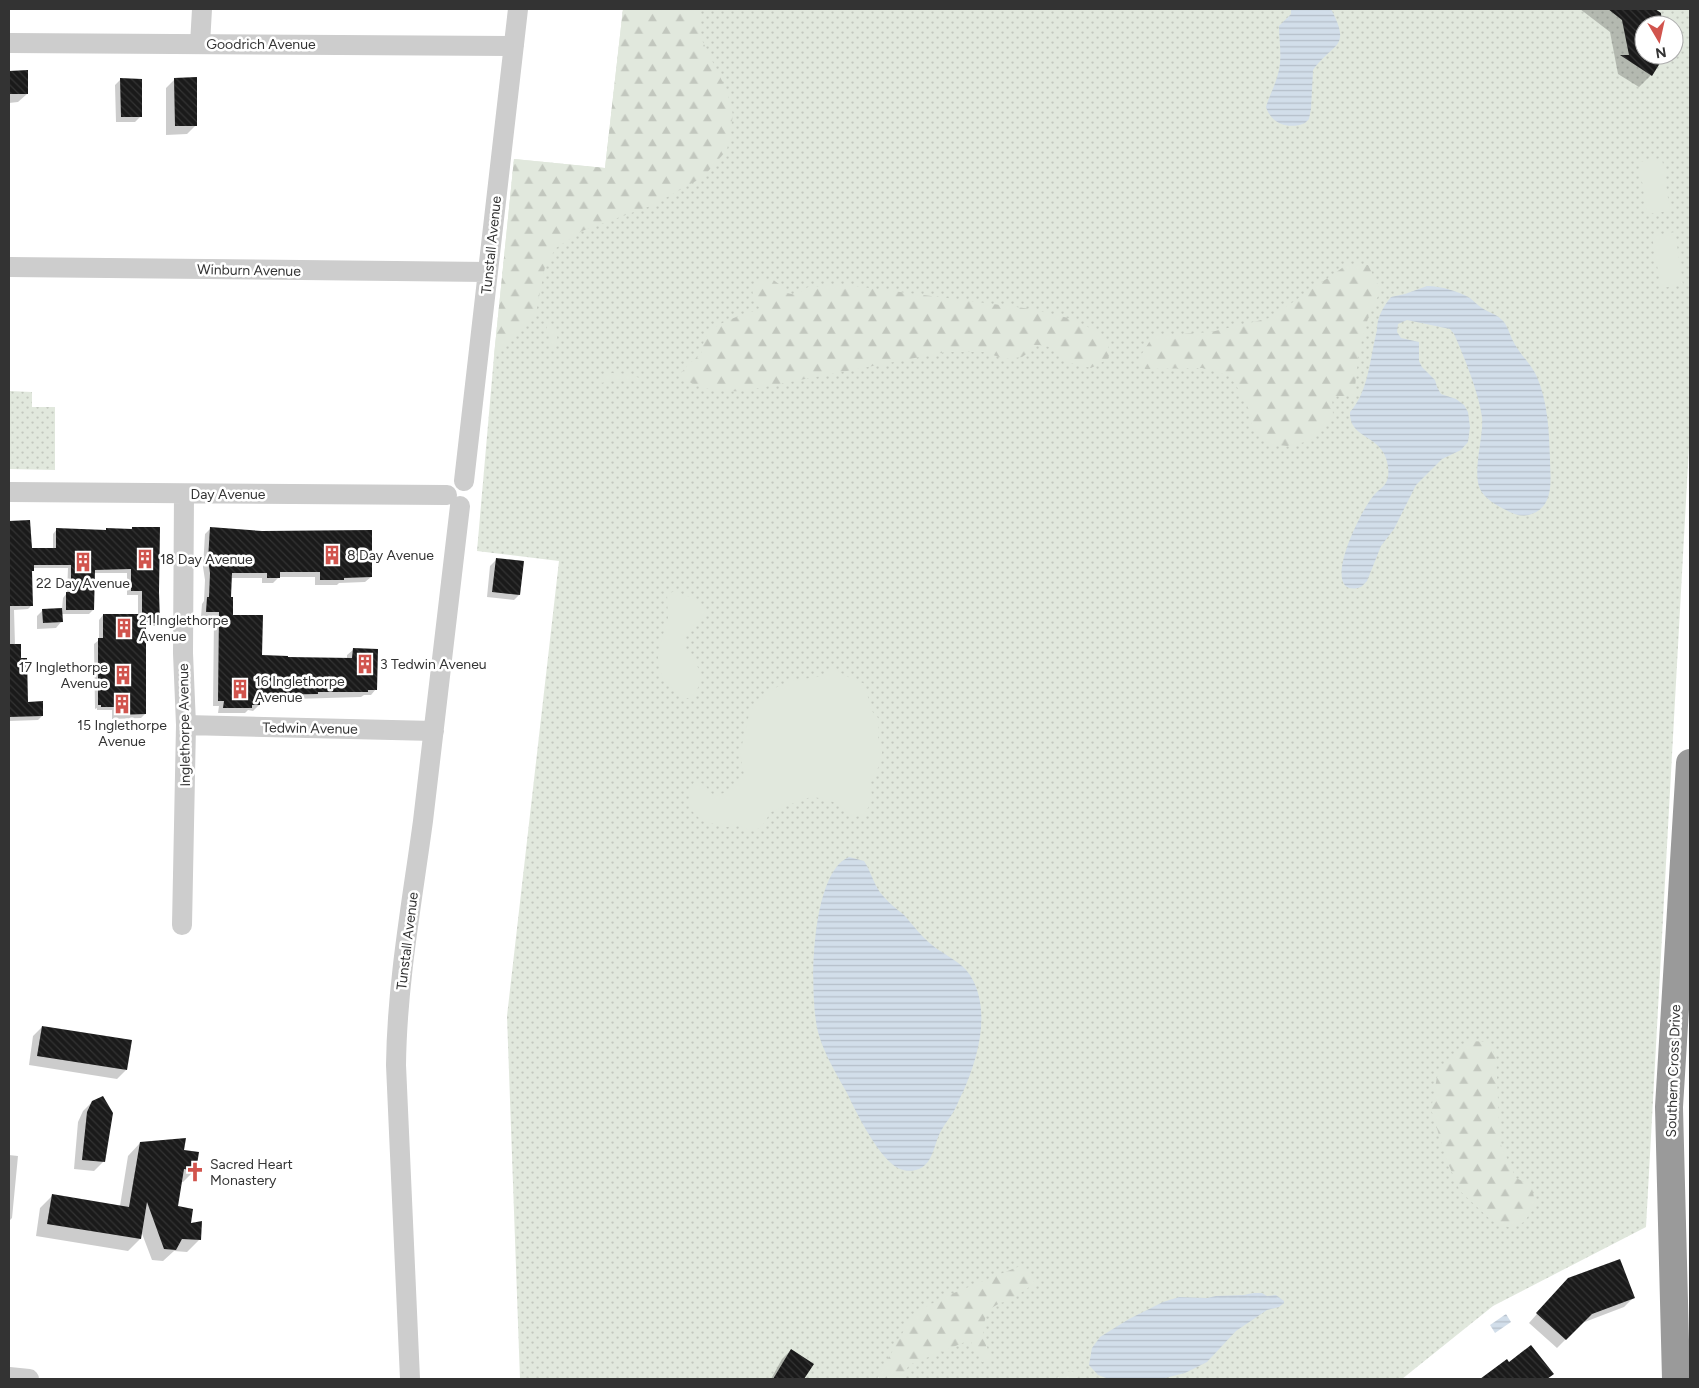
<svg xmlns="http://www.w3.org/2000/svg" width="1699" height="1388" font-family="Figtree,sans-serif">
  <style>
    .grass { fill: url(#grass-dots); fill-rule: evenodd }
    .forest { fill: url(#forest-firs) }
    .garden { fill: #e1e8dd }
    .water { fill: url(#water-rules) }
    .shadow { fill: #0003 }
    .building { fill: url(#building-back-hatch) }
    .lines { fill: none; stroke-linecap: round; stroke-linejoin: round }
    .minor { stroke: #cdcdcd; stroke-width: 20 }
    .highway { stroke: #9a9a9a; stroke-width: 28 }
    .labels { text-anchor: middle; stroke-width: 5; stroke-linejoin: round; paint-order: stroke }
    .street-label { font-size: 14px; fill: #333; stroke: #fff }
    .poi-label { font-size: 14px; fill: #333; stroke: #fff; text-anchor: start }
  </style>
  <defs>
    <pattern id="grass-dots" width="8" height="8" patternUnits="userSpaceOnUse" patternTransform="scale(1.25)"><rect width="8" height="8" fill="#e1e8dd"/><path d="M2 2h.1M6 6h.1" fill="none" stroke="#c2c7be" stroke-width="1.8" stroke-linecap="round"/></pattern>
    <pattern id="forest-firs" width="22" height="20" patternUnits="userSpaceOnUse" patternTransform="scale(1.25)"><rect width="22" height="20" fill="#e1e8dd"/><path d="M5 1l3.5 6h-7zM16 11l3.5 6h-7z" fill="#c2c7be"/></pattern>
    <pattern id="water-rules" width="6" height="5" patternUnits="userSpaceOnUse" patternTransform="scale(1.25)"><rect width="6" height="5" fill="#d2deea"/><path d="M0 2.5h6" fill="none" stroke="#b5bfc9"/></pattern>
    <pattern id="building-back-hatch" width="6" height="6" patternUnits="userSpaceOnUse" patternTransform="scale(1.25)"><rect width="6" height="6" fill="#1a1a1a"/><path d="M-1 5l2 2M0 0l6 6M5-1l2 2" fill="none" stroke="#333"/></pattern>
  </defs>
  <rect width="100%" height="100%" fill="#fff"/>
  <path class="grass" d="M623,9H1690V428L1646,1227L1493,1306L1402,1379H520L507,1016L559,561L477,551L494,356L514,159L605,168ZM1644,25H1674V55H1644Z
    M9,391L32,392V407H55V470L9,469Z"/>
  <path class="forest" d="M623,9H701V38L727,91L733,115L727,150L703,177L653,205L582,231L556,248L545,267L536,312L494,356L514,159L605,168Z
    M1368,265L1381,291L1370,311L1359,351L1354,396H1332L1333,414L1310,441L1287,446L1269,444L1255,433L1249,417L1247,403L1230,376L1202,368L1145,369L1138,360L1153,336L1211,332L1270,318L1345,266Z
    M772,279L783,287L787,293L796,295L808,287L846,285L1031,309L1068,318L1099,332L1107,343L1110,352L1108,359L1091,368C1084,366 1076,365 1071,363C1053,353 1057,344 1032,345L1028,353L1022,357L1005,359L984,352H946L743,391C716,392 702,390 678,376L690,363L701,354C702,349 703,343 705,339C714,321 742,316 760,309L753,296L752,286L759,281Z
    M1472,1041L1487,1042L1496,1056L1500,1143L1516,1178L1531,1185L1536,1205L1524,1222L1511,1228L1492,1221L1460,1191L1447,1161L1431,1109L1437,1077L1456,1051Z
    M1020,1266L1035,1283L1009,1301L1000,1303L988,1310C985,1319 982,1329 984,1339C986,1347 990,1351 991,1360L982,1362L970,1340L909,1365L905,1372L906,1379H877L913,1314L944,1297Z
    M1069,1371L1081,1374L1086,1379H1055Z"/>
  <path class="garden" d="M1662,158L1670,211L1647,214L1639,162Z
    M1675,232L1683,285L1661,288L1652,236Z
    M547,321C557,328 561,340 553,350L547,330Z
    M612,373L626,374L640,378L641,382L620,379L601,383L602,378L604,375Z
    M675,591L692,598L706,612V616L692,627L684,639V646L699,669V685L696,693L692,698H681L676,694L662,676L659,666L658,657L660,645L668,618L667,594Z
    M834,668L846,676L865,684L871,710L879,719L878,738L882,747V760L871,782L870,787L873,799L864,815L853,817L848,814L844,808L833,802L826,799L812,797L804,799L771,812L762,826L756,830H749L740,826L726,827L702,821L690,809L689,792L694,782C707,781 706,791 716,796L726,792L744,774L740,753L750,711L761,698L777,687L791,681L823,676Z"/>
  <path class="water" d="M1291,9H1331C1352,49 1333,42 1313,70L1311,109L1309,119L1305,123C1290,130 1271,124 1266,107C1270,94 1276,84 1279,70C1282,55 1279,40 1279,26L1291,14Z
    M1427,286C1441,286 1458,291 1470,298C1474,301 1477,305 1482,308C1488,312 1496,314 1501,319C1507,324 1509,332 1512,339C1518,353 1531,363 1537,377C1548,403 1549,431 1550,459C1550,477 1555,504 1534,513C1524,518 1515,515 1506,510C1497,506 1484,498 1480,489C1472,472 1484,436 1482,417C1479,394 1464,356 1454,334L1450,329L1407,320L1398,324L1397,332L1401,338L1419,342V361L1422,367L1435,380L1437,387L1441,394L1456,399L1464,405L1468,412L1470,427L1468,442L1461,450L1442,459L1416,485L1394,529L1381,546L1367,581L1361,587C1356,589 1348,590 1344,584C1333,567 1362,509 1374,495C1379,489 1386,487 1388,477C1389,471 1388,465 1386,458C1377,434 1349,438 1350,412C1369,391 1370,357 1377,330C1377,317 1383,307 1391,297L1405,294Z
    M849,857L864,861C872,873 874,887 884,897C890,904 897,909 904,915C913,925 921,936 932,945C944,955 962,962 970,975C992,1010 978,1058 963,1092C960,1097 958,1103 955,1109C951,1117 945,1123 941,1131C935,1141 934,1157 925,1165C923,1167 921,1168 919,1169C909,1173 898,1170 891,1163C874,1148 857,1114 847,1093C836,1073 824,1054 818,1032C809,996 810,873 849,857Z
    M1253,1293H1262L1267,1296L1276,1295L1284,1301V1303L1279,1307L1267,1310L1236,1331L1207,1362L1185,1373L1161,1379H1109L1098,1375L1089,1365L1092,1348L1100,1337L1129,1319L1163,1302L1179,1297L1207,1298L1216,1296L1244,1295Z
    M1506,1314L1511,1322L1495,1333L1490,1325Z"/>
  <path class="shadow" d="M1580,9H1653L1659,13L1661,25H1644V55H1664L1651,75L1639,87L1618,74L1610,32Z
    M9,72H27V94L18,102L9,103Z
    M121,79L141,116L135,122H116L115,85Z
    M175,79L196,125L187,134L166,135V88Z
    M9,522H29L31,550H53V534L57,529L106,531L130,530L132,528L159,622L155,626H145V714L141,718L112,719V710H97V708L95,709L94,644L99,640V620L103,615L138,616V595H127V573H94L93,610L89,614H61V622L56,628L37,629V616L43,610L62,609L63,598L67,593L68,568H32L31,572L32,605L28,609L14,610L15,645L26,703L42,716L38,720L9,721Z
    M210,529L371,577L365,582L339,583L337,585H315V577H279L273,583H262V578H231L230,598L232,616L261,656L287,659L347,660V655L353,650L376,689L371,695H364L361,697L259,700V705L253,711L248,710L245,713H218L219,706H213L214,617H201L202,604L204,601L205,580L203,567L205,534Z
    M496,560L519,595L514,600L487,597L490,566Z
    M42,1027L126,1070L117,1079L29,1065L33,1036Z
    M92,1102L103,1162L94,1171L74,1169L78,1122L83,1111Z
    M140,1143L182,1151L195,1170L183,1182H181L177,1207L199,1240L187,1252L174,1251L163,1261L152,1260L141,1231L140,1239L128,1251L36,1236L40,1208L53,1195L120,1206L128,1156Z
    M9,1155L18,1156L12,1218L9,1221Z
    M1559,1289L1633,1298L1624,1307L1582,1323L1557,1348L1529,1323Z
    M791,1350L812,1364L803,1379H771L782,1359Z
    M1506,1361L1509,1364L1552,1374L1547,1379H1482Z"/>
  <path class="building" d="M1608,9H1655L1661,13L1662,25H1644V55H1665L1652,76L1620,55H1629L1622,20Z
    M28,70V94H9V71Z
    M197,77V126H175L174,78Z
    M120,78L142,79V117H121Z
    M30,520L32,548H56V528L106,530V528L132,529V527H160L159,592L160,623H146V714L116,715V707H101V705H98V638H103V614H142V591H131V569L95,570L94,610H66V592H71V565H34V571H32L33,606H9V521Z
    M210,527L262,531L372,530V577L344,578V580H320V572H280V578H267V573H232L231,597H233V615H263L262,655L288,656V657L352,658L353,648L378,649L377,690H368V692H318V694L260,695V705H252V708H223L224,701H218L219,612H206L207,597H209L210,573L208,560Z
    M496,558L524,561L520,595L492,592Z
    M62,608L63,622L43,623L42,609Z
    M9,644H21V658H27L28,702L43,701V716L9,717Z
    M42,1026L132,1040L127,1070L37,1056Z
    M103,1096L113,1113L105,1162L82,1160L87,1112L92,1101Z
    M186,1138L184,1150L199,1152L196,1171L184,1169L178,1206L193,1209L191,1223L202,1221L201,1240L182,1239L176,1250L164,1249L147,1202L141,1239L47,1224L52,1194L129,1207L140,1142Z
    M1620,1259L1635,1298L1592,1314L1566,1340L1536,1313L1568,1278Z
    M1531,1345L1554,1374L1547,1379H1480L1507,1359L1509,1362Z
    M791,1349L814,1364L804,1379H773Z"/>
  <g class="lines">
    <path class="minor" d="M9,43L514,46
      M200,44L202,9
      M9,267L488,272
      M464,481L518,9
      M9,492L447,495
      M186,725L434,731
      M182,925L186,725L183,653L184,494
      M9,1377L29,1379
      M410,1379L396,1065C397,983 412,902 423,821C436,716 448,611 460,506"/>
    <path class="highway" d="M1676,1379L1669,1107L1690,763"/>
  </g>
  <defs>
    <symbol id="building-bare" viewBox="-9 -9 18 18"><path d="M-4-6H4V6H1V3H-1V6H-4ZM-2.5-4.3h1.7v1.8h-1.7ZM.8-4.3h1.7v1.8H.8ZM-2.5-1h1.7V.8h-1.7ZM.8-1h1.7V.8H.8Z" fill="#d1544d" stroke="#fff" stroke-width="2.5" paint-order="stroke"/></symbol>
    <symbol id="church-bare" viewBox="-9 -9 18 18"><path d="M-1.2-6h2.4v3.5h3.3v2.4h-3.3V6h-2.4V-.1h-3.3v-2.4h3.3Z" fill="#d1544d" stroke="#fff" stroke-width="2.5" paint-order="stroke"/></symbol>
  </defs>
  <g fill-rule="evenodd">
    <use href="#building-bare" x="318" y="541" width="28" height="28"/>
    <use href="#building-bare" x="131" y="545" width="28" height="28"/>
    <use href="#building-bare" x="69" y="548" width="28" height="28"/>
    <use href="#building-bare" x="110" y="614" width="28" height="28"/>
    <use href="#building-bare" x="351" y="650" width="28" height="28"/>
    <use href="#building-bare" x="109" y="661" width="28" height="28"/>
    <use href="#building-bare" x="226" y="675" width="28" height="28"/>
    <use href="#building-bare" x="108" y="690" width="28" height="28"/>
    <use href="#church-bare" x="181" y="1158" width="28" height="28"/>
  </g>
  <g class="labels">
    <g class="street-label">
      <text x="261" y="49">Goodrich Avenue</text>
      <text transform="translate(491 245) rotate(-84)" y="5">Tunstall Avenue</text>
      <text transform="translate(249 270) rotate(1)" y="5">Winburn Avenue</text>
      <text x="228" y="499">Day Avenue</text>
      <text transform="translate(184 725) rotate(-91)" y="5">Inglethorpe Avenue</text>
      <text transform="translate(310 728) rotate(1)" y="5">Tedwin Avenue</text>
      <text transform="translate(407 941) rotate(-83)" y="5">Tunstall Avenue</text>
      <text transform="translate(1673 1071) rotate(-88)" y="5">Southern Cross Drive</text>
    </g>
    <g class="poi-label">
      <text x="347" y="560">8 Day Avenue</text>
      <text x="160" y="564">18 Day Avenue</text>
      <text x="83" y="588" text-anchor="middle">22 Day Avenue</text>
      <text x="139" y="625">21 Inglethorpe<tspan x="139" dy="16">Avenue</tspan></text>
      <text x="380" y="669">3 Tedwin Aveneu</text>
      <text x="108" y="672" text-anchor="end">17 Inglethorpe<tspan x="108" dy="16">Avenue</tspan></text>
      <text x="255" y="686">16 Inglethorpe<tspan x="255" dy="16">Avenue</tspan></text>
      <text x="122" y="730" text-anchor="middle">15 Inglethorpe<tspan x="122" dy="16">Avenue</tspan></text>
      <text x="210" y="1169">Sacred Heart<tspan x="210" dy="16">Monastery</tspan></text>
    </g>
  </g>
  <rect width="1699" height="1388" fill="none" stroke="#333333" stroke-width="20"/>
  <g transform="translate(1659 40) rotate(171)"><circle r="24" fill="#ffffff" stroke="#adadad"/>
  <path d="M0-4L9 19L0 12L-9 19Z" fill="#d1544d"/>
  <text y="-8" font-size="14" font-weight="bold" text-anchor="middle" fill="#333333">N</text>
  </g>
</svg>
